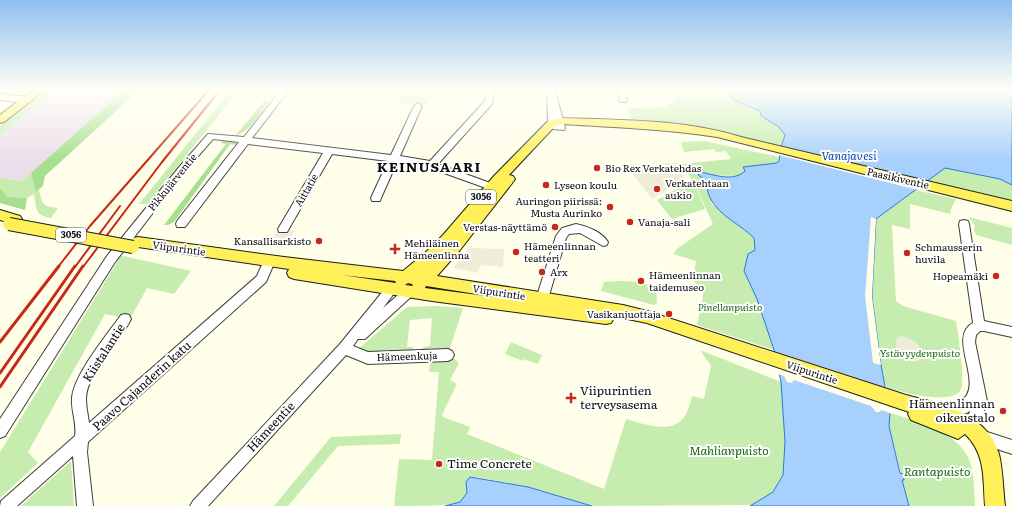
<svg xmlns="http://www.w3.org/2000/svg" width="1012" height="506" font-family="Literata,serif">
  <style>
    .industrial { fill: #ebdeeb }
    .green { fill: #c6edaf }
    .forest { fill: #a6df8d }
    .plaza { fill: #efecd8 }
    .water { fill: #a8d0fc; stroke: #2878da }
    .pier { fill: #fffee9 }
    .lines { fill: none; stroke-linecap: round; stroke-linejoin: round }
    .minor-casing { stroke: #3e3e3e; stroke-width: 2 }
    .major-casing { stroke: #1c1c1c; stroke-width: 2 }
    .minor { fill: #fff; fill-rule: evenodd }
    .major { fill: #fff059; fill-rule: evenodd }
    .rail-far1 { stroke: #c82917; stroke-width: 2 }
    .rail { stroke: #c82917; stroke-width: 3 }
    .major-bridge-casing { stroke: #1c1c1c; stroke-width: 14; stroke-linecap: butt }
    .major-bridge { stroke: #fff059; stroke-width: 12 }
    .poi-dot { fill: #c82917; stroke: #fff; stroke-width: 1.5 }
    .labels { text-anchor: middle; stroke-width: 4; stroke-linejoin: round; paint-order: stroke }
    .shield { fill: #fff; stroke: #545454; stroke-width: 1 }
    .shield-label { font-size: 9px; font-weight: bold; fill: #0b0b0b }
    .poi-label { font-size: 10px; fill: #0b0b0b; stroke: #fff; text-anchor: start }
    .street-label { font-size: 10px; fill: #0b0b0b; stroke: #fff }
    .park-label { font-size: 10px; font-style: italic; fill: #1b6816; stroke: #fff }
    .water-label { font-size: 11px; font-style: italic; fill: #0a4ba8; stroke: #fff }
    .near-street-label { font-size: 12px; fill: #0b0b0b; stroke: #fff }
    .near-poi-label { font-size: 12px; fill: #0b0b0b; stroke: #fff; text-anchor: start }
    .near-park-label { font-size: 12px; font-style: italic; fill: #1b6816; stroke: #fff }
    .district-label { font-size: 14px; font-weight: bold; letter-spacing: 1px; fill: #0b0b0b; stroke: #fff }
  </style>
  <rect width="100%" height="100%" fill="#fffee9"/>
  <path class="industrial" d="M55,90H124L22,181L0,178V135Z"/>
  <path class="green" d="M46,90H55L0,135V126Z
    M231,90H239L147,204H139Z
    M402,90H440L427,104L400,103Z
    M688,90H726L733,100L761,111V116L779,127L785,135L781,147L632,120L628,108L664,107Z
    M704,141L779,157V161L777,163L744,168L745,171L738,176L698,175L707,181L712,204L754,238L755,251L744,271L757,299L774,350L697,325L703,297V288L693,281L696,261L673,254L678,248L713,224L693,181L705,209L672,219L657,200L692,180L682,164L731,159L726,151L716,152L714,149L684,152L681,142Z
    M945,168L1000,179L1012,185V201L926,181Z
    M31,173L36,192L39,190C42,205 43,206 58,208L51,218C34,215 37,209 34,194L27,198L8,197L0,188V178L22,181Z
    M915,190L956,199L951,209L950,214L910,204V229L892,225L896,301L903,306L956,321C958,334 966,383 960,391C949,405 900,392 886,387L881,365L872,297L876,219Z
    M969,217L1012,228V245L976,235L974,230L975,226Z
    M119,255L191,271L174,294L147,288L130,319L105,314L28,452L38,463L0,498V452L116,264Z
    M618,281C631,281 645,281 656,289L657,303L654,305L601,291L604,282Z
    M436,306L463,308L449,351L423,352L422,349L424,347L430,346L432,318L410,320L407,347H413L412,354L369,356L356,351L407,307Z
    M511,342L542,355L538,364L524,359L523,361L505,354Z
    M700,350L781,382L785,442L783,475L773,492L753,505L592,506L528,487L476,477H470C468,485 468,498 460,503C447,506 409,506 394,506L399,459L432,460L439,372H429L430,360L447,362V358L455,359L459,363L450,380L457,384L442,415L443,417L470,427L467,434L604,489L626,419C644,424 675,436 686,414C689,409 690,402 692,396L704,399L711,366Z
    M890,413C914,420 951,431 965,452C975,467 974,489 975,506H909L902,480H904L903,474L901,473L889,426Z
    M401,434L400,444L338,446L288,506H274L331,437Z
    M71,461L74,506H21Z"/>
  <path class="forest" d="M124,90H139L45,176L43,186L36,192L31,173Z
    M264,101H269C262,111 248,134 236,135Z
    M223,140L238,143L236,145L230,144L174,222L168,225H164L226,144L221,143Z
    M0,188L8,197L27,198L25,210L0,203Z"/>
  <path class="plaza" d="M667,163H678L685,180L652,199L631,172Z
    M278,229L294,231L285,247L268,244Z
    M469,248L504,249L503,267L482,265L480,267L478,273L453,268Z
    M903,336L914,341L919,346L921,355L918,362L907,360L899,355L896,346V341L898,337Z"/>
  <path class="water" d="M730,90H1012V185L1000,179L945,168L876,219L872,297L881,365L890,413L889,426L900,473L903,474L904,480H902L909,506H750L773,492L783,475L785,442L781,382L774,350L757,299L744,271L748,254L755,250L754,238C737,221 705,210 707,181L698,175L701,172C714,175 734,182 745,171L743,167L777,163L779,161L781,147L785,135L779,127L761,116L760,111L733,100L731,96H733Z
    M470,477L528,487L592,506H445L460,502L467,493L466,482Z"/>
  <path class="pier" d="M779,147L928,182L918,190L778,155Z
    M871,217L876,219L872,297L881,365L873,363L865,296Z
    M772,351L888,388L892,414L881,410L880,412H876L871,406L794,380L792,383L787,382L784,376L777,374Z"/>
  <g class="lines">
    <defs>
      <path id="minor" d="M281,90H289L252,138L391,155L414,106L418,103L422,106L400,156L430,161L485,101L487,90H495L492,104L438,164L504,188L505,190L500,193L430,168L397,162L381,198L380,201H372L371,198L388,161L332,154L287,232H279L278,229L323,153L248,144L185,227H177L176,224L177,221L239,142L213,139L186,170L115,262L5,436L0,438V419L107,256L180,166L208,134L244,137Z
        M547,90H555L565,128L564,130L553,129L548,123Z
        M617,90H625L627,100L626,102H620Z
        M0,94L27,97L31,100L27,103L0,100Z
        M964,220L968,221L969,224L984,321L1012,327V337L984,331H980L976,335L975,342L987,401L980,423L961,433L956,431L954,426L956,421L969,414L970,411C961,416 948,421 937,417L935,412L937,407C945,404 955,406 961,401C986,385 946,337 973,323L959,224L960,221Z
        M576,224C587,226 602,232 608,242L607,245L603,246L580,233L569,234L566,238L548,299L546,302L542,304L538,302L536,299L556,236L562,228Z
        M269,257L273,258L275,261L266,282L88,442L87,452L93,506H77L73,456L17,506H0L1,501L75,436C77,423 71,411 72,398C74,374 107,335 121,315L125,314L129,315L131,319C120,342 86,374 86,399C86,407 88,415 89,423L257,276L265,258Z
        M392,283L396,285L398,288L383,308L406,288L410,286L414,288L416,291L414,294L365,339H358L353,346L368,352L448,349L452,351L454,355L452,359L448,361L368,364L346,355L208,506H190L193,501L340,344L388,285Z
        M981,430L1012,440V454L976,442L974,437L976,432Z"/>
      <path id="major" d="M33,90H45L4,122L0,123V115Z
        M560,118C620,120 683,119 741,137L1012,201V211L717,137C665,129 613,127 560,124L556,125L509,175L513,176L515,179L513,182L460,250L437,276L623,305L647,311L906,395C942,404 987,413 999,454C1003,470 1003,490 1005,506H985C983,479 986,454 965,434L958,439L911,420L908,414L909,412L647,323L613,316L614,318L611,323L606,324L432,301L294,279L289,277L287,273L289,269L138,247L133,246L131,242L133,238L138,237L284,257L403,271L425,253L443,235L494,176L548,121ZM342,275L395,281L396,283ZM408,283L412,284L413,286L405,285ZM426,286L501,298L425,288Z
        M0,210L20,216L22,219L20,222L15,224L0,220Z"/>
    </defs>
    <use href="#minor" class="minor-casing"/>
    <use href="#major" class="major-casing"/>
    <use href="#minor" class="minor"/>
    <use href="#major" class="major"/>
    <path class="rail-far1" d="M58,267L90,226L209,90
      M75,267L120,206
      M83,267L162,162L220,90"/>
    <path class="rail" d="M0,342L59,266
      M0,373L75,266
      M0,387L83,266"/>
    <defs>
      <path id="major-bridge" d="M9,224L133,247"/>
    </defs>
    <use href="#major-bridge" class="major-bridge-casing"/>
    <use href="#major-bridge" class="major-bridge"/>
  </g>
  <linearGradient id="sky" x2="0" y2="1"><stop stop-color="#8ebff0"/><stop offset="0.56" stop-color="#fffff5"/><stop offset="1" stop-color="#fffff5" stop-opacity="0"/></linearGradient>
  <rect width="1012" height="161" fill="url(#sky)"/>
  <g class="poi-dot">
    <circle cx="597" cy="168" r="4"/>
    <circle cx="546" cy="185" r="4"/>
    <circle cx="657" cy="189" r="4"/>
    <circle cx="610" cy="207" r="4"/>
    <circle cx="630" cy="222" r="4"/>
    <circle cx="555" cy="227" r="4"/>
    <circle cx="319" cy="241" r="4"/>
    <path d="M393 243h4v4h4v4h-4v4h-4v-4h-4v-4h4z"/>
    <circle cx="516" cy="252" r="4"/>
    <circle cx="907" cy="253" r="4"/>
    <circle cx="542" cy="272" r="4"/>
    <circle cx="996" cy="276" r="4"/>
    <circle cx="641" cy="281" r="4"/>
    <circle cx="669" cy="314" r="4"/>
    <path d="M569 392h4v4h4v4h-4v4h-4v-4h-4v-4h4z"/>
    <circle cx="1003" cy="411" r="4"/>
    <circle cx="439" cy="464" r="4"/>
  </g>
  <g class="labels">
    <g class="shield">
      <rect x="466" y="190" width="30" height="14" rx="3"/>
      <rect x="56" y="228" width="30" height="14" rx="3"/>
    </g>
    <g class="shield-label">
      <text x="481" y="200">3056</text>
      <text x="71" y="238">3056</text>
    </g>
    <g class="poi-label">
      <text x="605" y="172">Bio Rex Verkatehdas</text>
      <text x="665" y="187">Verkatehtaan<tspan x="665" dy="12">aukio</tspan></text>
      <text x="554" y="189">Lyseon koulu</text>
      <text x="602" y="205" text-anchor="end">Auringon piirissä:<tspan x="602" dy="12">Musta Aurinko</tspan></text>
      <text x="638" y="226">Vanaja-sali</text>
      <text x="547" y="231" text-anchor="end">Verstas-näyttämö</text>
      <text x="311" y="245" text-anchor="end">Kansallisarkisto</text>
      <text x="404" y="247">Mehiläinen<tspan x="404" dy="12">Hämeenlinna</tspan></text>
      <text x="524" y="250">Hämeenlinnan<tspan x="524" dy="12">teatteri</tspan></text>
      <text x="915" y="251">Schmausserin<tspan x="915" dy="12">huvila</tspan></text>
      <text x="550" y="276">Arx</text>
      <text x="649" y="279">Hämeenlinnan<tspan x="649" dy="12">taidemuseo</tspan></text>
      <text x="988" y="280" text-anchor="end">Hopeamäki</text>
      <text x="661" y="318" text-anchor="end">Vasikanjuottaja</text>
    </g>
    <g class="street-label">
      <text transform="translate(898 178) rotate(13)" y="4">Paasikiventie</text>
      <text transform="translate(172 182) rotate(-51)" y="4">Pikkujärventie</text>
      <text transform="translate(306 190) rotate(-60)" y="4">Aittatie</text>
      <text transform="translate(179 248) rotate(8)" y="4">Viipurintie</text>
      <text transform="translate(499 292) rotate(9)" y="4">Viipurintie</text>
      <text transform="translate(407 356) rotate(-2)" y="4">Hämeenkuja</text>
      <text transform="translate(812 372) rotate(18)" y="4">Viipurintie</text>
    </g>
    <g class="park-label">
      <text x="730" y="311">Pinellanpuisto</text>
      <text x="920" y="357">Ystävyydenpuisto</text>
    </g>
    <g class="water-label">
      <text x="849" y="160">Vanajavesi</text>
    </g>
    <g class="near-street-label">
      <text transform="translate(104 353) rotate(-57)" y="4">Kiistalantie</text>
      <text transform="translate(142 386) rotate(-42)" y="4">Paavo Cajanderin katu</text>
      <text transform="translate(271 427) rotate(-47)" y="4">Hämeentie</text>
    </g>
    <g class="near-poi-label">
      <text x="580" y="395">Viipurintien<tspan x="580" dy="14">terveysasema</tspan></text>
      <text x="995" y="408" text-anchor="end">Hämeenlinnan<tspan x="995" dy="14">oikeustalo</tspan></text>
      <text x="447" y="468">Time Concrete</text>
    </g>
    <g class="near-park-label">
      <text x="729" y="455">Mahlianpuisto</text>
      <text x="937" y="476">Rantapuisto</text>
    </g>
    <g class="district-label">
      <text x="429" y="172">KEINUSAARI</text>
    </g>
  </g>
</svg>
